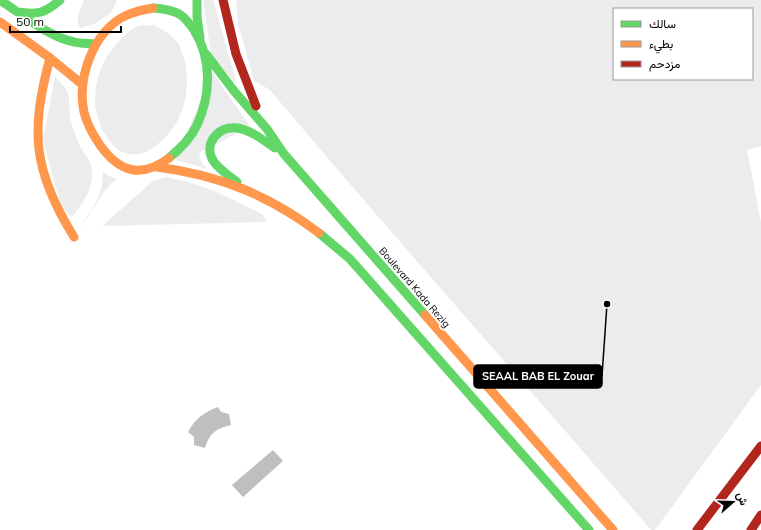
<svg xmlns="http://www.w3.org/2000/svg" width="761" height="530" font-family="Mulish,Vazirmatn,sans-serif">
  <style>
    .green { fill: #ececec; fill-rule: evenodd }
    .water { fill: #bfbfbf }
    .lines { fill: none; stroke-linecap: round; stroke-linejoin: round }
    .fast { stroke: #63d668; stroke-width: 9 }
    .slow { stroke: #ff974d; stroke-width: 9 }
    .jam { stroke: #b3261e; stroke-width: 9 }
    .labels { text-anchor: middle; stroke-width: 4; stroke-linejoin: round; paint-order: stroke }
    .street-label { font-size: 10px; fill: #000; stroke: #fff }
    .leader { fill: none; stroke: #000; stroke-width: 1.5 }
    .callout-dot { fill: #000; stroke: #fff; stroke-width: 1.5 }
    .callout { fill: #000; stroke: #000; stroke-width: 1.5 }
    .callout-label { font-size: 11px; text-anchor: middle; font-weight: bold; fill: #fff }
  </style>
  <rect width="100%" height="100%" fill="#fff"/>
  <path class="green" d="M84,0H117L111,13L94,24L80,28C74,20 81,8 84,0Z
    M203,0H213L237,84L211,55Z
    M236,0H761V146L747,150L761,222V385L655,530H651C525,383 395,239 270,90L254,81L238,23ZM614,9H752V79H614Z
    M154,25C163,30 171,34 178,43C182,50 185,60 186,68C190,97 181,126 158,144C149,151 140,156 128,154C120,153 113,146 109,140C85,109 94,65 121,39C126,34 132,28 138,26C143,25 149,26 154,25Z
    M212,72L250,126L199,153L202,163L207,169L176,160Z
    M55,77C60,82 66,87 68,94C70,101 69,109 70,116C71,124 75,134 78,142C82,151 90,159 92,170C94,188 82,204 72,217L61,206L43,140Z
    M103,172L109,176L117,179C102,189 93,213 79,228C92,209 103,196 103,172Z
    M165,177L185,181L212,190L262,214L267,222L102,226L153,181Z"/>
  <path class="water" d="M218,407L221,412L229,414L231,425C215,429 210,433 205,448L194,445V437L188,432C195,419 204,412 218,407Z
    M273,450L283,461L243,497L232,485Z"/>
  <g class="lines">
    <path class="fast" d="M0,0C23,15 47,36 74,42C81,44 89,43 96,44
      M197,0V17L200,38
      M153,8C163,9 174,10 182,16C187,20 191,26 194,30C212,59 211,95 197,125C191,138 180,149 169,158
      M18,12C38,15 45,13 60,0
      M206,54L234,91L267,129L284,154L425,315
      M237,182C229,176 220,170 214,162C202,145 218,125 237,128C251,130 263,140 275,148
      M319,233L350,259L589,530"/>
    <path class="slow" d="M153,8C142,10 131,12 121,18C92,36 77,79 84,112C87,124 93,135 100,145C119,172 141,179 169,158
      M0,22L50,58L83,85
      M50,58C30,132 33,171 74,237
      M157,167C219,175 269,195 319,233
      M425,315L613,530"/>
    <path class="jam" d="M223,0L236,54L256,106
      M697,530L761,446
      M751,530L761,515"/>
  </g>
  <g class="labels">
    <g class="street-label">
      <text transform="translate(415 287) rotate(49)" y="4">Boulevard Kada Rezig</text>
    </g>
  </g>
  <path class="leader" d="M607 304L602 376"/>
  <circle class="callout-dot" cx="607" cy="304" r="4"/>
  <rect class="callout" x="474" y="365" width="128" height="23" rx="4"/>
  <g class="callout-label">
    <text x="538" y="380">SEAAL BAB EL Zouar</text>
  </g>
  <rect x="613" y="8" width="140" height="72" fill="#ffffff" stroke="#999999"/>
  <rect x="621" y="21" width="20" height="6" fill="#63d668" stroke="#999999"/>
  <text x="649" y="28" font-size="12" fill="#000000">سالك</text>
  <rect x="621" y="41" width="20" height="6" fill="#ff974d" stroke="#999999"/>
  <text x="649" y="48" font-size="12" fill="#000000">بطيء</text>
  <rect x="621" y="61" width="20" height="6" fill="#b3261e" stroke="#999999"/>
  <text x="649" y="68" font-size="12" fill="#000000">مزدحم</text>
  <g transform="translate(733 502) rotate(70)" stroke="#ffffff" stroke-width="3" paint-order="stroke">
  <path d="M0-3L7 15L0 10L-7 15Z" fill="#000000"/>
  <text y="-6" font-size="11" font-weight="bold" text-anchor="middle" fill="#000000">ش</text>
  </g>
  <path d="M10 26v6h111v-6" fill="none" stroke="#000000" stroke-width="2"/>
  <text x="16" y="26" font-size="12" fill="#000000" stroke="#ffffff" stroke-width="3" paint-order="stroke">50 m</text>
</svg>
